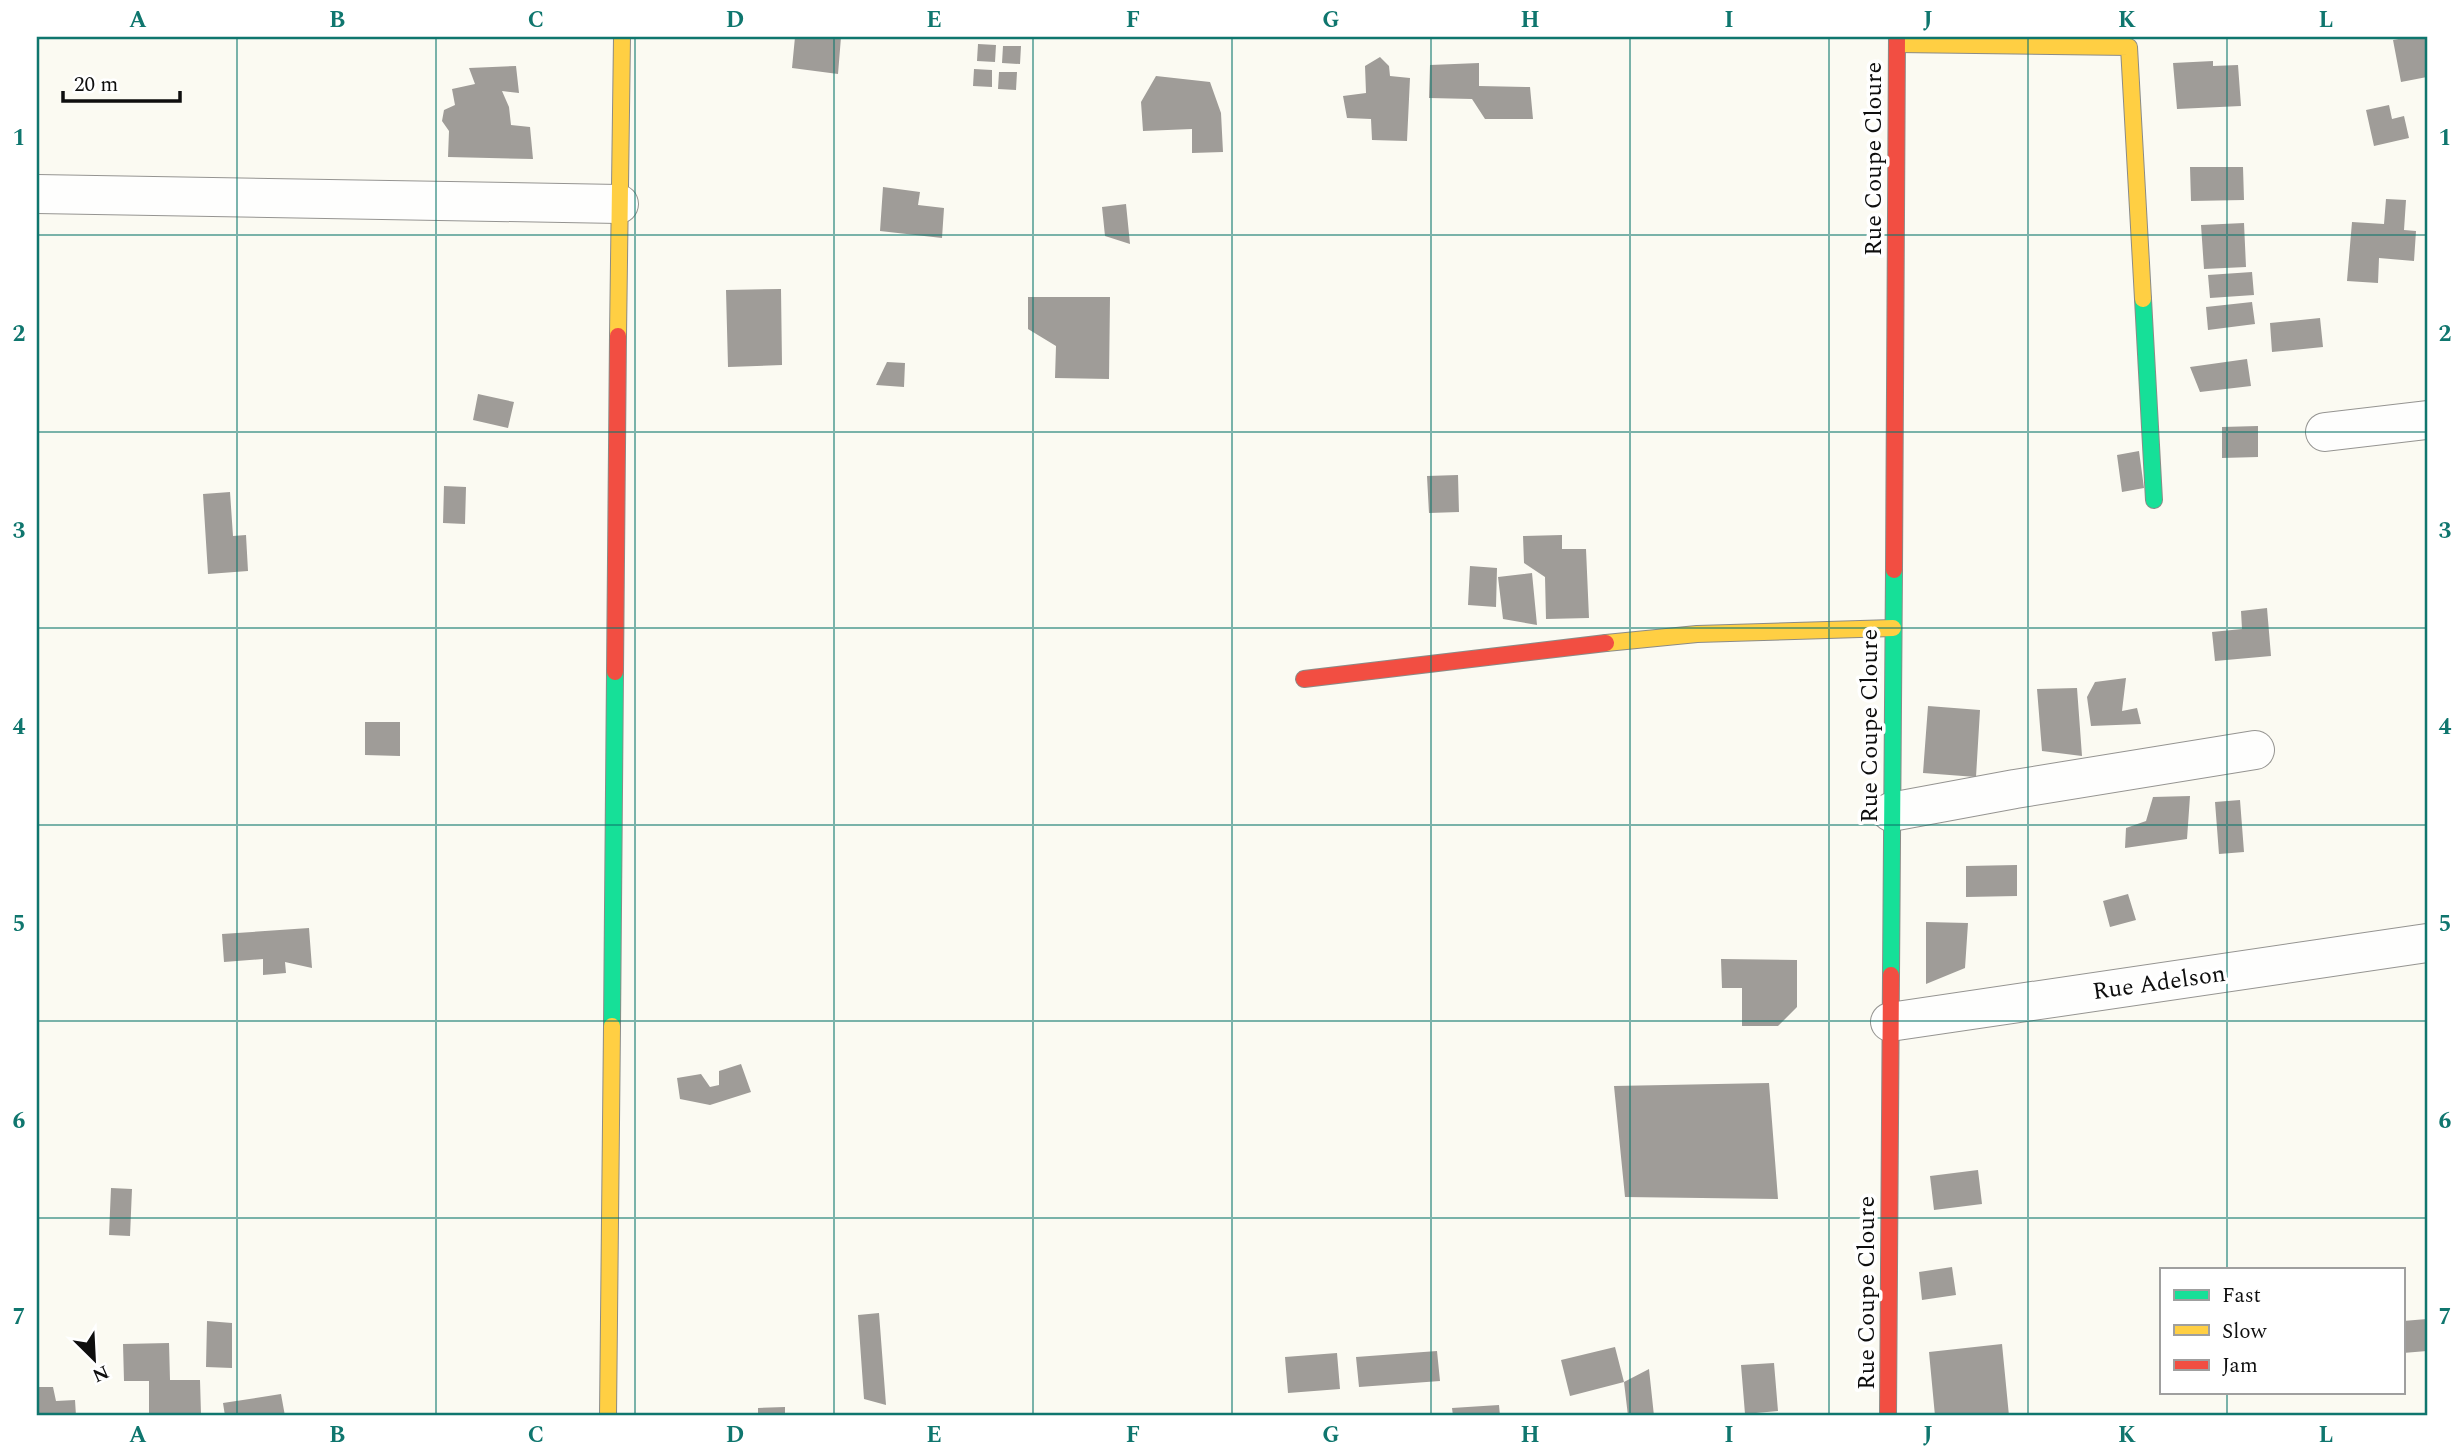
<svg xmlns="http://www.w3.org/2000/svg" width="2464" height="1453" font-family="Spectral,serif">
  <style>
    .building { fill: #9f9c98 }
    .lines { fill: none; stroke-linecap: round; stroke-linejoin: round }
    .street-casing { stroke: #959491; stroke-width: 40 }
    .fast-casing { stroke: #8b8b87; stroke-width: 18 }
    .slow-casing { stroke: #8b8b87; stroke-width: 18 }
    .jam-casing { stroke: #8b8b87; stroke-width: 18 }
    .street { stroke: #fefefd; stroke-width: 38 }
    .fast { stroke: #16e098; stroke-width: 16 }
    .slow { stroke: #ffcf43; stroke-width: 16 }
    .jam { stroke: #f24e42; stroke-width: 16 }
    .grid { fill: none; stroke: #0f766e; stroke-width: 2; stroke-opacity: 0.55 }
    .labels { text-anchor: middle; stroke-width: 7; stroke-linejoin: round; paint-order: stroke }
    .street-label { font-size: 24px; fill: #0e0e0e; stroke: #fff }
    .neatline { fill: none; stroke: #0f766e; stroke-width: 2.5 }
    .grid-label { font-size: 23px; text-anchor: middle; font-weight: bold; fill: #0f766e }
  </style>
  <rect width="100%" height="100%" fill="#fbfaf2"/>
  <path class="building" d="M795,37H841L838,74L792,68Z
    M2410,37H2427V77L2401,82L2393,40Z
    M978,44L996,45L995,62L977,61Z
    M1003,46H1021L1020,64L1002,63Z
    M1380,57L1389,66L1390,76L1410,78L1407,141L1372,140L1371,119L1347,118L1343,96L1366,93L1365,66Z
    M2213,61V66L2238,65L2241,106L2177,109L2173,63Z
    M1479,63V86L1530,87L1533,119H1485L1472,99L1429,98L1430,65Z
    M516,66L519,93L502,91L509,107L511,125L530,127L533,159L448,157L449,131L442,121L444,110L455,105L452,89L475,84L469,68Z
    M974,69L992,70V87L973,86Z
    M999,72H1017L1016,90L998,89Z
    M1156,76L1210,82L1221,113L1223,152L1192,153V129L1143,131L1141,102Z
    M2389,105L2392,119L2404,116L2409,138L2374,146L2366,110Z
    M2190,167H2243L2244,200L2191,201Z
    M883,187L920,192L918,205L944,208L942,238L880,231Z
    M2386,199L2406,200L2404,230L2416,231L2414,261L2379,258L2378,283L2347,281L2352,222L2384,224Z
    M1126,204L1130,244L1105,236L1102,207Z
    M2244,223L2246,267L2204,269L2201,225Z
    M2252,272L2254,295L2210,298L2208,275Z
    M781,289L782,365L728,367L726,290Z
    M1028,297H1110L1109,379L1055,378L1056,346L1028,329Z
    M2252,302L2255,324L2208,330L2206,307Z
    M2320,318L2323,347L2272,352L2270,323Z
    M2247,359L2251,386L2200,392L2190,367Z
    M887,362L905,363L904,387L876,385Z
    M478,394L514,402L508,428L473,420Z
    M2258,426V457L2222,458V427Z
    M2139,451L2144,488L2122,492L2117,455Z
    M1458,475L1459,512L1429,513L1427,476Z
    M444,486L466,487L465,524L443,523Z
    M230,492L233,536L246,535L248,571L208,574L203,494Z
    M1562,535V549H1586L1589,618L1546,619L1545,577L1524,563L1523,536Z
    M1470,566L1497,568L1496,607L1468,605Z
    M1532,573L1537,625L1503,619L1498,577Z
    M2267,608L2271,656L2215,661L2212,632L2242,629L2241,611Z
    M2126,678L2122,711L2137,708L2141,724L2091,726L2087,697L2095,682Z
    M2077,688L2082,756L2042,751L2037,689Z
    M1928,706L1980,710L1976,777L1923,773Z
    M365,722H400V756L365,755Z
    M2190,796L2187,839L2125,848L2126,828L2146,821L2153,797Z
    M2240,800L2244,852L2219,854L2215,802Z
    M2017,865V896L1966,897V866Z
    M2128,894L2136,920L2110,927L2103,901Z
    M1926,922L1968,923L1965,968L1926,984Z
    M309,928L312,968L285,962L286,973L263,975V959L224,962L222,934Z
    M1721,959L1797,960V1007L1778,1026H1742V988H1722Z
    M741,1064L751,1092L710,1105L680,1099L677,1078L701,1074L710,1087L719,1085V1071Z
    M1769,1083L1778,1199L1625,1197L1614,1086Z
    M1978,1170L1982,1204L1934,1210L1930,1176Z
    M111,1188L132,1189L130,1236L109,1235Z
    M1952,1267L1956,1295L1922,1300L1919,1272Z
    M879,1313L886,1405L864,1399L858,1315Z
    M2427,1319V1351L2403,1353V1321Z
    M207,1321L232,1323V1368L206,1367Z
    M169,1343L170,1380H200L201,1414L149,1415V1381H124L123,1344Z
    M2002,1344L2009,1416H1935L1929,1352Z
    M1615,1347L1624,1382L1570,1396L1561,1360Z
    M1437,1351L1440,1381L1359,1387L1356,1357Z
    M1337,1353L1340,1389L1288,1393L1285,1357Z
    M1774,1363L1778,1411L1745,1414L1741,1365Z
    M1649,1369L1654,1416H1628L1624,1382Z
    M37,1387H53L56,1401L75,1400L76,1416H37Z
    M281,1394L285,1416H225L223,1403Z
    M1499,1405L1500,1416H1453L1452,1408Z
    M785,1407V1416H758V1408Z"/>
  <g class="lines">
    <defs>
      <path id="street" d="M37,194L619,204
        M2325,432L2427,420
        M1891,812L2015,789L2255,750
        M1890,1022L2427,943"/>
      <path id="fast" d="M2143,299L2154,500
        M1891,975L1894,570
        M612,1026L615,672"/>
      <path id="slow" d="M1897,44L2129,47L2143,299
        M618,336L622,37
        M1606,643L1697,634L1893,628
        M608,1416L612,1026"/>
      <path id="jam" d="M1894,570L1897,37
        M615,672L618,336
        M1304,679L1606,643
        M1888,1416L1891,975"/>
    </defs>
    <use href="#street" class="street-casing"/>
    <use href="#fast" class="fast-casing"/>
    <use href="#slow" class="slow-casing"/>
    <use href="#jam" class="jam-casing"/>
    <use href="#street" class="street"/>
    <use href="#fast" class="fast"/>
    <use href="#slow" class="slow"/>
    <use href="#jam" class="jam"/>
  </g>
  <path class="grid" d="M237,37V1416M436,37V1416M635,37V1416M834,37V1416M1033,37V1416M1232,37V1416M1431,37V1416M1630,37V1416M1829,37V1416M2028,37V1416M2227,37V1269M37,235H2427M37,432H2427M37,628H2427M37,825H2427M37,1021H2427M37,1218H2427M2227,1392V1416"/>
  <g class="labels">
    <g class="street-label">
      <text transform="translate(1873 159) rotate(-90)" y="8">Rue Coupe Cloure</text>
      <text transform="translate(1869 726) rotate(-90)" y="8">Rue Coupe Cloure</text>
      <text transform="translate(2159 982) rotate(-8)" y="8">Rue Adelson</text>
      <text transform="translate(1866 1293) rotate(-90)" y="8">Rue Coupe Cloure</text>
    </g>
  </g>
  <rect width="2464" height="1453" fill="none" stroke="#ffffff" stroke-width="77"/>
  <rect x="2160" y="1268" width="245" height="126" fill="#ffffff" stroke="#9f9f9f" stroke-width="2"/>
  <rect x="2174" y="1290" width="35" height="10" fill="#16e098" stroke="#9f9f9f" stroke-width="2"/>
  <text x="2222" y="1302" font-size="21" fill="#0e0e0e">Fast</text>
  <rect x="2174" y="1325" width="35" height="10" fill="#ffcf43" stroke="#9f9f9f" stroke-width="2"/>
  <text x="2222" y="1338" font-size="21" fill="#0e0e0e">Slow</text>
  <rect x="2174" y="1360" width="35" height="10" fill="#f24e42" stroke="#9f9f9f" stroke-width="2"/>
  <text x="2222" y="1372" font-size="21" fill="#0e0e0e">Jam</text>
  <g transform="translate(94 1359) rotate(156)" stroke="#ffffff" stroke-width="5" paint-order="stroke">
  <path d="M0-5L12 26L0 18L-12 26Z" fill="#0e0e0e"/>
  <text y="-10" font-size="19" font-weight="bold" text-anchor="middle" fill="#0e0e0e">N</text>
  </g>
  <path d="M63 91v10h117v-10" fill="none" stroke="#0e0e0e" stroke-width="3.5"/>
  <text x="74" y="91" font-size="21" fill="#0e0e0e" stroke="#ffffff" stroke-width="5" paint-order="stroke">20 m</text>
  <rect x="38" y="38" width="2388" height="1376" class="neatline"/>
  <g class="grid-label">
    <text x="138" y="27">A</text>
    <text x="337" y="27">B</text>
    <text x="536" y="27">C</text>
    <text x="735" y="27">D</text>
    <text x="934" y="27">E</text>
    <text x="1133" y="27">F</text>
    <text x="1331" y="27">G</text>
    <text x="1530" y="27">H</text>
    <text x="1729" y="27">I</text>
    <text x="1928" y="27">J</text>
    <text x="2127" y="27">K</text>
    <text x="2326" y="27">L</text>
    <text x="19" y="145">1</text>
    <text x="2445" y="145">1</text>
    <text x="19" y="341">2</text>
    <text x="2445" y="341">2</text>
    <text x="19" y="538">3</text>
    <text x="2445" y="538">3</text>
    <text x="19" y="734">4</text>
    <text x="2445" y="734">4</text>
    <text x="19" y="931">5</text>
    <text x="2445" y="931">5</text>
    <text x="19" y="1128">6</text>
    <text x="2445" y="1128">6</text>
    <text x="19" y="1324">7</text>
    <text x="2445" y="1324">7</text>
    <text x="138" y="1442">A</text>
    <text x="337" y="1442">B</text>
    <text x="536" y="1442">C</text>
    <text x="735" y="1442">D</text>
    <text x="934" y="1442">E</text>
    <text x="1133" y="1442">F</text>
    <text x="1331" y="1442">G</text>
    <text x="1530" y="1442">H</text>
    <text x="1729" y="1442">I</text>
    <text x="1928" y="1442">J</text>
    <text x="2127" y="1442">K</text>
    <text x="2326" y="1442">L</text>
  </g>
</svg>
